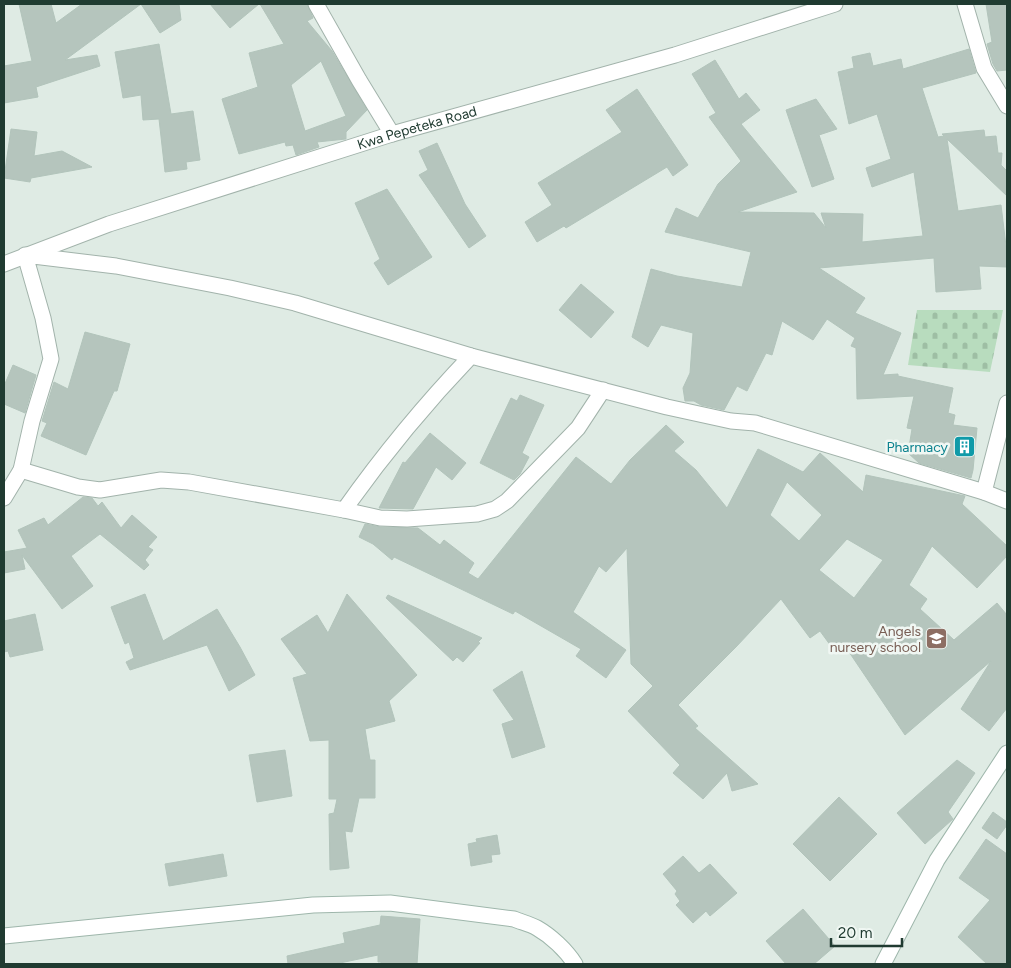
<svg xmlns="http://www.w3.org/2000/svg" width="1011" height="968" font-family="Figtree,sans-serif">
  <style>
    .cemetery { fill: url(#cemetery-stones) }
    .building { fill: #b5c5bd; stroke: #b2c4bb; fill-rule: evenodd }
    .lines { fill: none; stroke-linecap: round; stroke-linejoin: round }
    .street-casing { stroke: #a2b3ab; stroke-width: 17 }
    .secondary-casing { stroke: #9eb6ab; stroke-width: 17 }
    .street { stroke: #fff; stroke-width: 15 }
    .secondary { stroke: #fff; stroke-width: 15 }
    .labels { text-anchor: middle; stroke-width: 5; stroke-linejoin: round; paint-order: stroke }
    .street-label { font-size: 14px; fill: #203b31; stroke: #f0f7f3 }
    .culture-label { font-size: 14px; fill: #0d838f; stroke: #f0f7f3; text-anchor: end }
    .education-label { font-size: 14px; fill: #785e54; stroke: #f0f7f3; text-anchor: end }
  </style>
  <defs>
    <pattern id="cemetery-stones" width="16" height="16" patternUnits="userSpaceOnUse" patternTransform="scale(1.25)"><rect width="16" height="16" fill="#b8dcbe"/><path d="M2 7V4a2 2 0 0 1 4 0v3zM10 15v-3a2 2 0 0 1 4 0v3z" fill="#9ebea4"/></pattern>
  </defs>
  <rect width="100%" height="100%" fill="#dfebe4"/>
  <path class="cemetery" d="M917,310H1003L990,372L908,365Z"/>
  <path class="building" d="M19,4H51L56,23L82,4H179L181,20L160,33L141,4L65,60L97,55L100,66L36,87L38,97L4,103V66L32,61Z
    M210,4H259L230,28Z
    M260,4H307L313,18L307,21L332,51L367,110L346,132V139L317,142L319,147L296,155L293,145L286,146L285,142L239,154L222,99L258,87L249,53L284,44ZM321,61L346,116L305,131L291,85Z
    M986,4H1007V70L997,71L993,64L987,44L992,42Z
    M159,44L171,114L193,111L200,160L186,162L187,169L165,172L159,119L143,120L141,95L123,98L115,52Z
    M969,49L976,73L922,88L938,137L944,136L942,134L984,130L985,137L996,136L998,153H1002L1001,165L1007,171V196L947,139L958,211L1001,205L1007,254V267L979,266L981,289L936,292L934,258L819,268L865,298L855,313L901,333L883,375L898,374V376L953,388L948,413L955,415L953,425L977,428L973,470L971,478L919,463L908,453L912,429L907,428L914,396L857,399L856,348L851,346L855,338L827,319L813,340L782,321L772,355L766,353L747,391L737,386L724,410L701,405L694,401H685L683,388L690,373L693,333L661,325L648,347L632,337L651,269L677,276L742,287L751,252L665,232L676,208L698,218L718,184L741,161L709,117L716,113L692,74L715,60L739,99L746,93L760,110L741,124L797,192L738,212L814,213L826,228L821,213L863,214L862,242L923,236L914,172L872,187L866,168L891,159L877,114L849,124L838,72L854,68L852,57L870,53L873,66L901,59L903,69Z
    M637,89L688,165L673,176L667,167L566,228L564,226L537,242L525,222L552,205L538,183L622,132L606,110Z
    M816,99L837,129L819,135L834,179L812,187L786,110Z
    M11,129L37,132L34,156L62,151L92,167L31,178L30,182L4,178Z
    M437,143L465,204L486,236L469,248L419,175L428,170L419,151Z
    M387,189L432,257L388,285L374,263L380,259L355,203Z
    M581,284L614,312L591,338L559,310Z
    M85,332L130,344L117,391H114L86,455L41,436L47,423L42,421L54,382L68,389Z
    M13,365L36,375L25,413L4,404V386Z
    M520,395L544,405L522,453L529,457L520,474L514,480L480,463L511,398L517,401Z
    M666,425L684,442L674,451L696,470L727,508L758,449L803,472L820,453L863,492L866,475L965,496L962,504L1007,546V556L977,588L932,546L909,585L927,599L920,609L954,640L997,603L1007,615V708L989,731L961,709L991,661L905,735L845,646L836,653L820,631L810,638L781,599L736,647L678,705L698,726L695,728L758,784L732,791L727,773L703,799L673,773L680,765L628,711L653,686L631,664L627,548L606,572L599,566L573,612L626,650L606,678L576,656L581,649L515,611L513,614L394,557L392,560L373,544L359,537L365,524L380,527L418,528L440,545L444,540L474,563L468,573L478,579L576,457L611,484L630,460ZM787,482L822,515L799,541L770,515ZM847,539L883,560L854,598L819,570Z
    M430,433L466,463L452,480L436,467L413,509L379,508L403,462L405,463Z
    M83,497L92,498L98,506L102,502L121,528L132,515L157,537L148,547L153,550L145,560L149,565L144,570L100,534L71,556L93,586L62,609L22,555L25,569L4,573V552L27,548L18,530L44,518L48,525Z
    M145,594L163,641L217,609L240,647L255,675L229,691L207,645L130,670L126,662L134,658L129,642L125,644L111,607Z
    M347,594L417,675L389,701L395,721L365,729L370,760H375V798H359L352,832L345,831L349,868L330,870L329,814L334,813L337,799H329V740L310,741L293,678L307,674L281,639L317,615L328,633Z
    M388,595L482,638L478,642L480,643L463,662L457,657L453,661L386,598Z
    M35,614L43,650L10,657L8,651L4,652V621Z
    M522,671L545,747L512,758L502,724L514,720L493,690Z
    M285,750L292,796L257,802L249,755Z
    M957,760L975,773L948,812L953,819L925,844L897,813Z
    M839,797L877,834L830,881L793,844Z
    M993,812L1007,822V825L997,839L982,828Z
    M497,835L500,854L491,855L492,862L471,866L468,844L477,842L476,839Z
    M986,839L1007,854V964H987L958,937L990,900L959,878Z
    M223,854L227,876L169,886L165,864Z
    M683,856L699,873L710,864L737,893L710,916L706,911L693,923L676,905L680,901L675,894L677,891L663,874Z
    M803,909L835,946L814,964H786L766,941Z
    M381,916L420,919L417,964H381V962H378V955L335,964H288L287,956L345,943L343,933L380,925Z"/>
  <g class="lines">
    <defs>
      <g id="street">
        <path d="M316,4L359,80L392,134"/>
        <path d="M965,4L984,68L1007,106"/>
        <path id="s1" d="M4,264L109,224L392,134L675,55L835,4"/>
        <path d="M21,470L78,487L100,490L161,480L189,482L344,510C383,455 425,404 471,356"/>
        <path d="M984,492L1007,403"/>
        <path d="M4,498L21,470L32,421L51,359L43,318L25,255L116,266L230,288L295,303L471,356L667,407L731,421L755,423L984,492L1007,501"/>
        <path d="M344,510L380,518L407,519L477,514L495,509L507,501L578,428L603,390"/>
      </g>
      <path id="secondary" d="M4,936L313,905L390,903L514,919C521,922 530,924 537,928C551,936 566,950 575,964
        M883,964L937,860L1007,753"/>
    </defs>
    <use href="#street" class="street-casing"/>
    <use href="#secondary" class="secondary-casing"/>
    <use href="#street" class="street"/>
    <use href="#secondary" class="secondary"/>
  </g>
  <defs>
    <symbol id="building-square" viewBox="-11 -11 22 22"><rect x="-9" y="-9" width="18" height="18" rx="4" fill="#0f9aa8" stroke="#f0f7f3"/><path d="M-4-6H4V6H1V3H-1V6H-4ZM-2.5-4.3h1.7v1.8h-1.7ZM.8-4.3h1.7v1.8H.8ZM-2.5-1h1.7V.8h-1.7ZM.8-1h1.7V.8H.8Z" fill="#fff"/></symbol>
    <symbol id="school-square" viewBox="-11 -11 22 22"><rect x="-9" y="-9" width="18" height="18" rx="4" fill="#8d6e63" stroke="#f0f7f3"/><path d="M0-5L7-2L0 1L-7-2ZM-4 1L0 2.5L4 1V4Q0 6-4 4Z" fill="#fff"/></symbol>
  </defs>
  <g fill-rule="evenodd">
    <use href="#building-square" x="952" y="434" width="25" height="25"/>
    <use href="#school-square" x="924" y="626" width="25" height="25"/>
  </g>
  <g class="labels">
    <g class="street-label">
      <text dy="5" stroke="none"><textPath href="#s1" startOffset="435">Kwa Pepeteka Road</textPath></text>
    </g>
    <g class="culture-label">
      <text x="948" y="452">Pharmacy</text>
    </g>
    <g class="education-label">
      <text x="921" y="636">Angels<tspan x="921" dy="16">nursery school</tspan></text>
    </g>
  </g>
  <rect width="1011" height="968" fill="none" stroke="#203b31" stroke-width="10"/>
  <path d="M831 938v8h71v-8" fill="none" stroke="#203b31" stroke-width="2.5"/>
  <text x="838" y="938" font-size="15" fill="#203b31" stroke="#f0f7f3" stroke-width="4" paint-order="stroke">20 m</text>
</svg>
